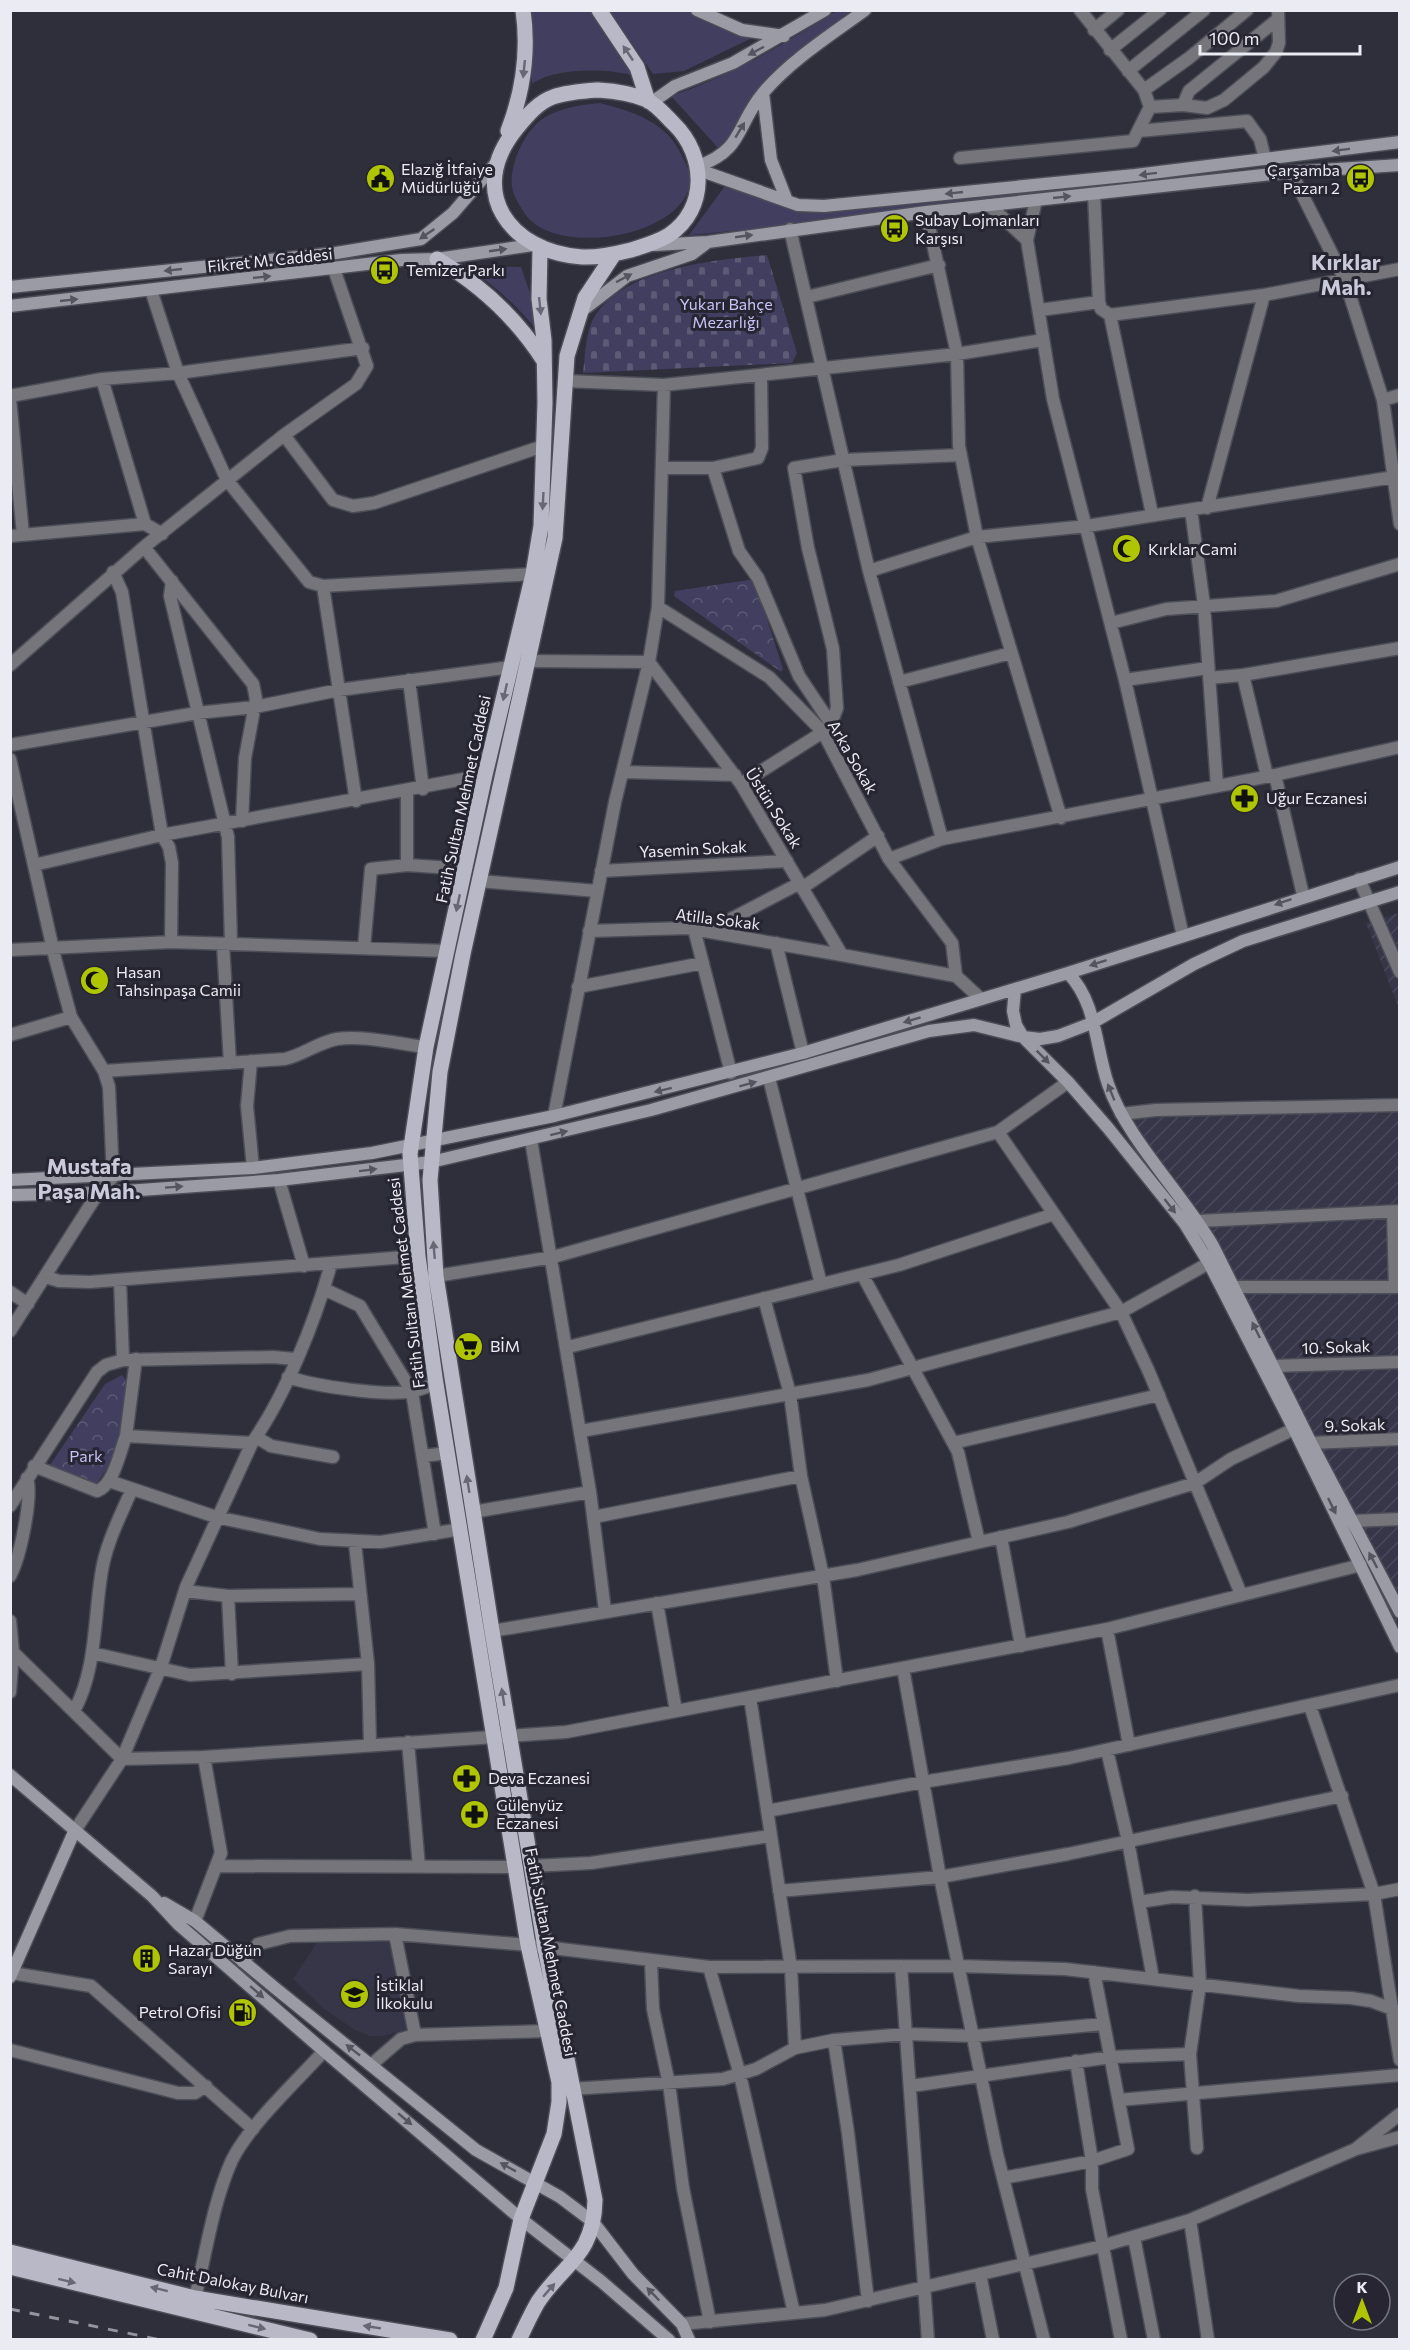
<svg xmlns="http://www.w3.org/2000/svg" width="1410" height="2350" font-family="Commissioner,sans-serif">
  <style>
    .built { fill: #373548 }
    .industrial { fill: url(#industrial-furrows) }
    .grass { fill: #413e5f }
    .forest { fill: url(#forest-crowns) }
    .cemetery { fill: url(#cemetery-stones) }
    .lines { fill: none; stroke-linecap: round; stroke-linejoin: round }
    .street-casing { stroke: #4d4d58; stroke-width: 15 }
    .secondary-casing { stroke: #4d4d58; stroke-width: 15 }
    .primary-casing { stroke: #4d4d58; stroke-width: 18 }
    .street { stroke: #75757b; stroke-width: 12 }
    .secondary { stroke: #9b9ba6; stroke-width: 12 }
    .primary { stroke: #b9b8c6; stroke-width: 15 }
    .rail { stroke: #94949e; stroke-width: 3; stroke-dasharray: 10 10; stroke-linecap: butt }
    .oneway { fill: #555460 }
    .oneway2 { fill: #686774 }
    .labels { text-anchor: middle; stroke-width: 6; stroke-linejoin: round; paint-order: stroke }
    .poi-label { font-size: 16px; fill: #ebebf3; stroke: #262531; text-anchor: start }
    .street-label { font-size: 16px; fill: #ebebf3; stroke: #262531 }
    .park-label { font-size: 16px; fill: #c6c2f6; stroke: #262531 }
    .district-label { font-size: 22px; font-weight: bold; fill: #cbcadb; stroke: #262531 }
  </style>
  <defs>
    <pattern id="industrial-furrows" width="10" height="10" patternUnits="userSpaceOnUse" patternTransform="scale(1.5)"><rect width="10" height="10" fill="#373548"/><path d="M-1 1l2-2M0 10L10 0M9 11l2-2" fill="none" stroke="#4a495a"/></pattern>
    <pattern id="forest-crowns" width="20" height="18" patternUnits="userSpaceOnUse" patternTransform="scale(1.5)"><rect width="20" height="18" fill="#413e5f"/><path d="M2 6a3 3 0 1 1 6 0M12 15a3 3 0 1 1 6 0" fill="none" stroke="#5d5a76"/></pattern>
    <pattern id="cemetery-stones" width="16" height="16" patternUnits="userSpaceOnUse" patternTransform="scale(1.5)"><rect width="16" height="16" fill="#413e5f"/><path d="M2 7V4a2 2 0 0 1 4 0v3zM10 15v-3a2 2 0 0 1 4 0v3z" fill="#5d5a76"/></pattern>
  </defs>
  <rect width="100%" height="100%" fill="#2f2f3b"/>
  <path class="built" d="M318,1941L389,1942L410,2025L408,2029L383,2036H370L355,2030L324,2009L293,1979Z"/>
  <path class="industrial" d="M1399,913V1009L1366,923Z
    M1399,1108V1634L1200,1231L1120,1117Z"/>
  <path class="grass" d="M529,11H592L635,76C609,68 554,67 532,84Z
    M610,11H691L754,37L684,71L653,74Z
    M836,11H854L767,78L720,150L671,96C730,76 784,45 836,11Z
    M600,103C634,112 668,122 683,158C685,163 689,169 690,175C696,235 553,262 523,211C519,204 513,195 512,187C509,164 526,127 547,116C564,107 581,105 600,103Z
    M1170,174L1172,178L784,226L689,235L728,182L784,206Z
    M465,266L521,267L530,293L537,331C516,303 493,285 465,266Z"/>
  <path class="forest" d="M749,580L755,582L783,669L781,672L674,596L675,591Z
    M122,1375L128,1383C122,1420 120,1458 94,1486L48,1468L105,1384Z"/>
  <path class="cemetery" d="M767,255L797,353L792,363L583,373C585,359 585,341 590,327C611,269 714,260 767,255Z"/>
  <g class="lines">
    <defs>
      <path id="street" d="M1094,30L1118,10
        M1110,50L1160,10
        M1128,71L1204,10
        M1144,90L1189,58L1247,10
        M1183,105L1189,91L1278,19
        M1150,107L1183,105L1207,108L1224,100L1264,67L1276,52L1279,43L1278,10
        M1139,131L1247,121L1260,139L1265,159
        M960,158L1133,141L1150,107L1144,90L1080,10
        M1291,172L1345,280L1383,400L1400,524
        M1094,194L1099,302
        M989,205L1027,240L1053,399L1125,680L1183,936
        M926,212L957,354L959,446L977,537L1061,818
        M790,229L869,571L942,839
        M1027,240L1036,200
        M151,290L178,373L227,480L309,582L323,586L533,574
        M807,297L939,265
        M1040,310L1099,302L1101,309L1110,315L1264,295L1400,269
        M1110,315L1152,514
        M102,379L145,524
        M565,381L664,385L957,354L1043,340
        M10,396L102,379L178,373L363,348
        M10,399L23,535
        M1383,400L1400,395
        M284,435L333,500L353,506L374,503L543,446
        M663,468H713L758,458L762,448L761,376
        M713,468L739,551L758,578L799,676L831,724
        M1207,508L1264,295
        M1191,510L1204,605L1217,786
        M10,536L145,524L162,534
        M144,547L253,684L256,699L245,758L242,821
        M869,571L977,537L1087,526L1394,477
        M113,572L122,592L162,835L169,847L172,863L171,942
        M172,581L170,596L228,837L231,943
        M323,586L356,801
        M658,607L769,677L823,732L889,859L952,943L956,976
        M1111,623L1166,609L1276,601L1400,564
        M529,661L649,662L741,784L842,955L956,976L981,999
        M10,665L144,547L284,435L356,384L367,366L334,269
        M1243,675L1267,776
        M1209,678L1243,675L1400,648
        M409,680L423,789
        M1125,680L1208,668
        M899,682L1011,653
        M10,745L197,713L255,707L339,690L511,667
        M10,759L55,958L71,1017L104,1071L109,1087L113,1177L98,1193L10,1331
        M623,772L735,775
        M1275,775L1303,895
        M741,784L823,732L831,724L837,708L833,649L808,548L794,468L843,460L961,455
        M889,859L942,839L1275,775L1400,747
        M34,865L162,835L485,775
        M407,865V791
        M601,871L787,861
        M1359,879L1400,972
        M479,881L597,891
        M802,888L878,836
        M694,929L731,1073
        M589,931L687,928L842,955
        M708,931L800,883
        M776,943L803,1053
        M223,944L230,1063
        M364,948L371,869L407,865L466,869
        M10,950L171,942L448,951
        M578,987L703,963
        M10,1035L71,1017
        M251,1061L247,1106L253,1168
        M104,1071L285,1059C303,1055 319,1042 337,1039C362,1035 400,1044 426,1047
        M769,1078L821,1284
        M1121,1114L1156,1110L1400,1105
        M554,1116L615,802L649,662L658,607L664,385
        M998,1132L1121,1312L1149,1372L1241,1594
        M279,1180L304,1266
        M1393,1212L1395,1287
        M1199,1221L1400,1211
        M862,1274L958,1452L979,1542
        M436,1276L553,1257L998,1132L1068,1082
        M46,1277L59,1281L90,1282L418,1256
        M120,1280L123,1360L273,1357L295,1359
        M1235,1287H1400
        M324,1289L360,1306L412,1392L435,1534
        M10,1292L28,1304
        M764,1298L790,1394L801,1476L823,1576L837,1681
        M568,1347L899,1265L1054,1214
        M136,1359L126,1436L252,1443C286,1394 315,1322 331,1264
        M1273,1366L1400,1362
        M288,1377C315,1386 386,1397 414,1391C421,1389 429,1386 436,1384
        M581,1431L868,1380L1121,1312L1209,1263
        M256,1437L271,1446L333,1457
        M953,1443L1159,1395
        M1311,1443L1400,1439
        M423,1456L448,1453
        M34,1466L97,1491C114,1485 120,1451 126,1436
        M109,1481L216,1517L320,1539L381,1542L461,1529
        M590,1492L605,1611
        M10,1506L97,1372L106,1365L123,1360
        M473,1512L590,1492L531,1140
        M594,1517L801,1476
        M1353,1521L1400,1519
        M1001,1537L1021,1646
        M355,1543L368,1664L370,1744
        M10,1576C20,1558 33,1497 27,1478
        M185,1591L228,1596L360,1594
        M228,1596L232,1674
        M657,1603L676,1711
        M10,1621L13,1652L10,1692
        M1107,1629L1129,1745
        M492,1631L857,1570L1068,1522L1195,1483L1231,1459L1294,1429
        M13,1652L122,1759L204,1757L566,1732L1107,1629L1361,1565
        M92,1653L190,1675L368,1664
        M903,1668L940,1877L997,2154L1044,2340
        M750,1697L791,1968L795,2048
        M1310,1706L1374,1894L1400,2060
        M74,1711C96,1671 94,1621 101,1576C105,1545 120,1517 132,1489
        M408,1742L419,1867
        M1107,1750L1128,1841L1153,1979
        M767,1811L923,1782L1069,1758L1400,1685
        M74,1832L122,1759L161,1667L186,1587L252,1443
        M218,1866L515,1867
        M532,1866L591,1863L770,1836
        M779,1891L940,1877L1068,1854L1342,1796
        M1195,1896L1200,1984L1190,2054L1197,2148
        M1139,1902L1172,1897L1248,1900L1374,1894L1400,1889
        M195,1921L221,1853L204,1757
        M395,1934L415,2035
        M243,1962L258,1944L290,1936L395,1934L528,1945L709,1967L958,1966L1065,1969L1299,1996L1351,1998L1371,2001L1400,2012
        M651,1962L653,2009L669,2084L683,2188L710,2322
        M901,1966L928,2340
        M709,1967L740,2075L794,2313
        M12,1973L91,1986L253,2129
        M834,2040L848,2133L868,2301
        M10,2050L178,2093H195L206,2086
        M1076,2061L1092,2161V2189L1121,2340
        M371,2065L401,2039L415,2035L546,2031
        M911,2086L1111,2057L1190,2054
        M571,2089L723,2079L756,2069L795,2048L834,2040L906,2034L974,2036L1103,2024
        M1119,2100L1400,2075
        M1357,2148L1400,2114
        M1003,2178L1092,2161L1128,2149L1094,1972
        M1190,2220L1208,2340
        M1134,2237L1154,2340
        M980,2274L993,2340
        M195,2298C206,2253 213,2202 232,2160C250,2124 296,2082 324,2051
        M682,2324L825,2310L1102,2246L1190,2220L1356,2149L1400,2137"/>
      <path id="secondary" d="M697,10L742,30L784,36
        M763,93L771,160L787,201
        M651,103L675,86L733,63L825,10
        M698,166C744,150 736,125 763,93C791,60 831,35 865,10
        M699,170L798,205L824,206L1135,175L1400,142
        M654,245L708,242L926,212L1291,172L1400,165
        M10,287L336,253L421,239L453,213L497,162
        M10,306L401,260L437,259L533,245
        M579,313L627,276L692,254L708,242
        M1068,973C1097,1003 1095,1046 1108,1084C1126,1138 1183,1194 1213,1246L1311,1443L1400,1612
        M1015,989L1013,1011L1016,1025L1023,1037L1068,1082L1108,1128L1185,1224L1209,1263L1294,1429L1400,1647
        M10,1180L253,1168L372,1153L554,1116L803,1053L1068,973L1400,867
        M10,1195L98,1193L279,1180L431,1162L651,1110L929,1031L974,1025L1023,1037L1040,1039L1058,1036L1092,1023L1194,964L1243,941L1400,892
        M10,1775L152,1896L178,1924L324,2051L521,2219L602,2282L669,2340
        M164,1903L195,1921L275,1988L476,2150L560,2197L593,2222L633,2274L682,2324L689,2340
        M10,1977L74,1832"/>
      <path id="primary" d="M599,10L637,67L648,101
        M598,90C615,91 631,93 647,100C657,105 666,116 674,124C706,155 708,209 669,235C658,242 644,246 631,250C615,254 598,258 582,257C509,252 466,191 516,129C526,117 538,102 553,97C567,92 583,91 598,90Z
        M508,131C523,92 529,52 523,10
        M437,259C481,285 516,317 544,361
        M10,2252L195,2298L450,2340
        M10,2267L310,2340
        M483,2340L506,2288L521,2219L554,2134L559,2102V2082L528,1945L436,1384L418,1256L410,1154L426,1047L485,775L533,574L541,526L545,403L544,340L539,299L540,248
        M519,2340C525,2327 531,2314 538,2302C564,2263 594,2256 595,2200L545,1948L492,1631L436,1276L430,1180L440,1072L463,954L555,538L567,356L585,298L614,254"/>
    </defs>
    <use href="#street" class="street-casing"/>
    <use href="#secondary" class="secondary-casing"/>
    <use href="#primary" class="primary-casing"/>
    <use href="#street" class="street"/>
    <use href="#secondary" class="secondary"/>
    <use href="#primary" class="primary"/>
    <path class="rail" d="M10,2309L161,2340"/>
  </g>
  <defs><path id="oneway-solid" d="M-6-.8H1V-3.2L6.5 0L1 3.2V.8H-6Z" transform="scale(1.5)"/></defs>
  <g class="oneway">
    <use href="#oneway-solid" transform="translate(756 51) rotate(152)"/>
    <use href="#oneway-solid" transform="translate(740 130) rotate(-59)"/>
    <use href="#oneway-solid" transform="translate(1341 150) rotate(173)"/>
    <use href="#oneway-solid" transform="translate(1148 174) rotate(173)"/>
    <use href="#oneway-solid" transform="translate(954 193) rotate(174)"/>
    <use href="#oneway-solid" transform="translate(1062 197) rotate(-6)"/>
    <use href="#oneway-solid" transform="translate(427 234) rotate(146)"/>
    <use href="#oneway-solid" transform="translate(744 236) rotate(-8)"/>
    <use href="#oneway-solid" transform="translate(498 250) rotate(-8)"/>
    <use href="#oneway-solid" transform="translate(173 270) rotate(174)"/>
    <use href="#oneway-solid" transform="translate(262 277) rotate(-6)"/>
    <use href="#oneway-solid" transform="translate(624 278) rotate(-28)"/>
    <use href="#oneway-solid" transform="translate(69 300) rotate(-6)"/>
    <use href="#oneway-solid" transform="translate(1283 902) rotate(161)"/>
    <use href="#oneway-solid" transform="translate(1098 963) rotate(162)"/>
    <use href="#oneway-solid" transform="translate(912 1020) rotate(163)"/>
    <use href="#oneway-solid" transform="translate(1043 1057) rotate(45)"/>
    <use href="#oneway-solid" transform="translate(748 1084) rotate(-15)"/>
    <use href="#oneway-solid" transform="translate(663 1090) rotate(166)"/>
    <use href="#oneway-solid" transform="translate(1111 1092) rotate(-112)"/>
    <use href="#oneway-solid" transform="translate(559 1133) rotate(-14)"/>
    <use href="#oneway-solid" transform="translate(368 1170) rotate(-7)"/>
    <use href="#oneway-solid" transform="translate(174 1187) rotate(-4)"/>
    <use href="#oneway-solid" transform="translate(1170 1206) rotate(52)"/>
    <use href="#oneway-solid" transform="translate(1256 1330) rotate(-116)"/>
    <use href="#oneway-solid" transform="translate(1332 1506) rotate(64)"/>
    <use href="#oneway-solid" transform="translate(1373 1560) rotate(-118)"/>
    <use href="#oneway-solid" transform="translate(257 1992) rotate(41)"/>
    <use href="#oneway-solid" transform="translate(353 2050) rotate(-142)"/>
    <use href="#oneway-solid" transform="translate(405 2119) rotate(40)"/>
    <use href="#oneway-solid" transform="translate(508 2167) rotate(-151)"/>
    <use href="#oneway-solid" transform="translate(653 2294) rotate(-134)"/>
  </g>
  <g class="oneway2">
    <use href="#oneway-solid" transform="translate(628 53) rotate(-124)"/>
    <use href="#oneway-solid" transform="translate(524 69) rotate(96)"/>
    <use href="#oneway-solid" transform="translate(540 306) rotate(84)"/>
    <use href="#oneway-solid" transform="translate(543 501) rotate(93)"/>
    <use href="#oneway-solid" transform="translate(505 692) rotate(103)"/>
    <use href="#oneway-solid" transform="translate(458 903) rotate(102)"/>
    <use href="#oneway-solid" transform="translate(434 1250) rotate(-95)"/>
    <use href="#oneway-solid" transform="translate(468 1484) rotate(-99)"/>
    <use href="#oneway-solid" transform="translate(503 1697) rotate(-99)"/>
    <use href="#oneway-solid" transform="translate(67 2281) rotate(14)"/>
    <use href="#oneway-solid" transform="translate(159 2289) rotate(-166)"/>
    <use href="#oneway-solid" transform="translate(549 2290) rotate(-49)"/>
    <use href="#oneway-solid" transform="translate(257 2327) rotate(14)"/>
    <use href="#oneway-solid" transform="translate(372 2327) rotate(-171)"/>
  </g>
  <defs>
    <symbol id="civic-disc" viewBox="-11 -11 22 22"><circle r="9.5" fill="#b0c502" stroke="#262531"/><path d="M-.6-6.5H3V-4.5H.6V-3L4-1V1h2V6H-6V1h2V-1L-.6-3ZM-1.2 2.5V6h2.4V2.5Z" fill="#111"/></symbol>
    <symbol id="bus-disc" viewBox="-11 -11 22 22"><circle r="9.5" fill="#b0c502" stroke="#262531"/><path d="M-5-6H5V4H4V6H2V4H-2V6H-4V4H-5ZM-3.5-4V0h7V-4ZM-3.5 1.2v1.5H-2V1.2ZM2 1.2v1.5H3.5V1.2Z" fill="#111"/></symbol>
    <symbol id="mosque-disc" viewBox="-11 -11 22 22"><circle r="9.5" fill="#b0c502" stroke="#262531"/><path d="M3.5-4.9A6 6 0 1 0 3.5 4.9A5 5 0 1 1 3.5-4.9Z" fill="#111"/></symbol>
    <symbol id="pharmacy-disc" viewBox="-11 -11 22 22"><circle r="9.5" fill="#b0c502" stroke="#262531"/><path d="M-2-6h4v4h4v4h-4v4h-4v-4h-4v-4h4Z" fill="#111"/></symbol>
    <symbol id="supermarket-disc" viewBox="-11 -11 22 22"><circle r="9.5" fill="#b0c502" stroke="#262531"/><path d="M-6-5.5h2.5l.6 2H6L4.5 2H-2.5L-4.4-4H-6ZM-1.5 3.2a1.3 1.3 0 1 0 .1 0ZM3 3.2a1.3 1.3 0 1 0 .1 0Z" fill="#111"/></symbol>
    <symbol id="building-disc" viewBox="-11 -11 22 22"><circle r="9.5" fill="#b0c502" stroke="#262531"/><path d="M-4-6H4V6H1V3H-1V6H-4ZM-2.5-4.3h1.7v1.8h-1.7ZM.8-4.3h1.7v1.8H.8ZM-2.5-1h1.7V.8h-1.7ZM.8-1h1.7V.8H.8Z" fill="#111"/></symbol>
    <symbol id="school-disc" viewBox="-11 -11 22 22"><circle r="9.5" fill="#b0c502" stroke="#262531"/><path d="M0-5L7-2L0 1L-7-2ZM-4 1L0 2.5L4 1V4Q0 6-4 4Z" fill="#111"/></symbol>
    <symbol id="fuel-disc" viewBox="-11 -11 22 22"><circle r="9.5" fill="#b0c502" stroke="#262531"/><path d="M-5.5-6h7V0h2V4h1.3V-2.5L3-4.5l.8-.8L6-3V5H2.5V1h-1V6h-7ZM-4.2-4.7v3.2H.2V-4.7Z" fill="#111"/></symbol>
  </defs>
  <g fill-rule="evenodd">
    <use href="#civic-disc" x="364" y="162" width="33" height="33"/>
    <use href="#bus-disc" x="1344" y="162" width="33" height="33"/>
    <use href="#bus-disc" x="878" y="212" width="33" height="33"/>
    <use href="#bus-disc" x="368" y="254" width="33" height="33"/>
    <use href="#mosque-disc" x="1110" y="532" width="33" height="33"/>
    <use href="#pharmacy-disc" x="1228" y="782" width="33" height="33"/>
    <use href="#mosque-disc" x="78" y="964" width="33" height="33"/>
    <use href="#supermarket-disc" x="452" y="1330" width="33" height="33"/>
    <use href="#pharmacy-disc" x="450" y="1762" width="33" height="33"/>
    <use href="#pharmacy-disc" x="458" y="1798" width="33" height="33"/>
    <use href="#building-disc" x="130" y="1942" width="33" height="33"/>
    <use href="#school-disc" x="338" y="1978" width="33" height="33"/>
    <use href="#fuel-disc" x="226" y="1996" width="33" height="33"/>
  </g>
  <g class="labels">
    <g class="poi-label">
      <text x="401" y="175">Elazığ İtfaiye<tspan x="401" dy="18">Müdürlüğü</tspan></text>
      <text x="1340" y="176" text-anchor="end">Çarşamba<tspan x="1340" dy="18">Pazarı 2</tspan></text>
      <text x="915" y="226">Subay Lojmanları<tspan x="915" dy="18">Karşısı</tspan></text>
      <text x="406" y="276">Temizer Parkı</text>
      <text x="1148" y="555">Kırklar Cami</text>
      <text x="1266" y="804">Uğur Eczanesi</text>
      <text x="116" y="978">Hasan<tspan x="116" dy="18">Tahsinpaşa Camii</tspan></text>
      <text x="490" y="1352">BİM</text>
      <text x="488" y="1784">Deva Eczanesi</text>
      <text x="496" y="1811">Gülenyüz<tspan x="496" dy="18">Eczanesi</tspan></text>
      <text x="168" y="1956">Hazar Düğün<tspan x="168" dy="18">Sarayı</tspan></text>
      <text x="376" y="1991">İstiklal<tspan x="376" dy="18">İlkokulu</tspan></text>
      <text x="221" y="2018" text-anchor="end">Petrol Ofisi</text>
    </g>
    <g class="street-label">
      <text transform="translate(270 260) rotate(-6)" y="6">Fikret M. Caddesi</text>
      <text transform="translate(853 757) rotate(60)" y="6">Arka Sokak</text>
      <text transform="translate(463 799) rotate(-78)" y="6">Fatih Sultan Mehmet Caddesi</text>
      <text transform="translate(774 808) rotate(58)" y="6">Üstün Sokak</text>
      <text transform="translate(693 849) rotate(-3)" y="6">Yasemin Sokak</text>
      <text transform="translate(718 919) rotate(7)" y="6">Atilla Sokak</text>
      <text transform="translate(406 1283) rotate(-97)" y="6">Fatih Sultan Mehmet Caddesi</text>
      <text transform="translate(1336 1347) rotate(-2)" y="6">10. Sokak</text>
      <text transform="translate(1355 1425) rotate(-2)" y="6">9. Sokak</text>
      <text transform="translate(551 1952) rotate(79)" y="6">Fatih Sultan Mehmet Caddesi</text>
      <text transform="translate(233 2283) rotate(11)" y="6">Cahit Dalokay Bulvarı</text>
    </g>
    <g class="park-label">
      <text x="726" y="310">Yukarı Bahçe<tspan x="726" dy="18">Mezarlığı</tspan></text>
      <text x="86" y="1462">Park</text>
    </g>
    <g class="district-label">
      <text x="1346" y="270">Kırklar<tspan x="1346" dy="25">Mah.</tspan></text>
      <text x="89" y="1174">Mustafa<tspan x="89" dy="25">Paşa Mah.</tspan></text>
    </g>
  </g>
  <rect width="1410" height="2350" fill="none" stroke="#ebebf3" stroke-width="24"/>
  <g transform="translate(1362 2302)"><circle r="28" fill="#262531" stroke="#75747f" stroke-width="1.5"/>
  <path d="M0-4.5L10 22L0 15L-10 22Z" fill="#b0c502"/>
  <text y="-9" font-size="16" font-weight="bold" text-anchor="middle" fill="#ebebf3">K</text>
  </g>
  <path d="M1200 45v9h160v-9" fill="none" stroke="#ebebf3" stroke-width="3"/>
  <text x="1209" y="45" font-size="18" fill="#ebebf3" stroke="#262531" stroke-width="4.5" paint-order="stroke">100 m</text>
</svg>
